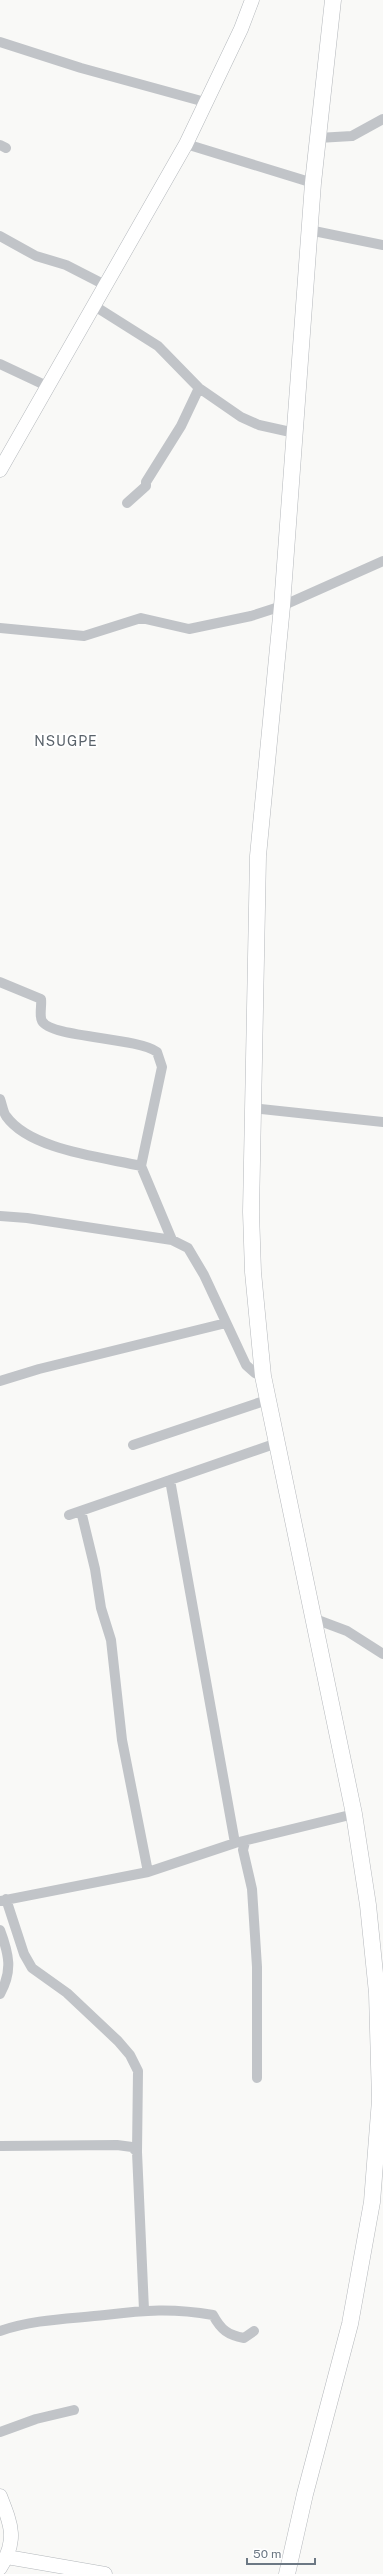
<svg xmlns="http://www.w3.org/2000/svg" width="383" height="2574" font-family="'Public Sans',sans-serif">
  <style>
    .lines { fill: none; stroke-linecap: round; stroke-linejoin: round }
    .secondary-casing { stroke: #b4b8bc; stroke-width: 15 }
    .primary-casing { stroke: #b5b8bc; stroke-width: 17 }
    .street { stroke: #c1c4c8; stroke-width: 10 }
    .secondary { stroke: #fff; stroke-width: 14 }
    .primary { stroke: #fff; stroke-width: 16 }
    .labels { text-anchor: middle; stroke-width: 4; stroke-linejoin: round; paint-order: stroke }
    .quarter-label { font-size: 14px; letter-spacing: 1px; fill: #59626a; stroke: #fff }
  </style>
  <rect width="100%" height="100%" fill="#f9f9f7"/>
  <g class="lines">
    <defs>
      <path id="secondary" d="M0,470L186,144L241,29L252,0
        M0,2496C11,2524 18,2540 0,2568
        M7,2557L105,2574"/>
      <path id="primary" d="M287,2574L305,2494L350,2324L372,2202L380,2100L377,1993L368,1905L354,1814L263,1376L253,1272L251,1212L258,856L282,606L313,183L333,0"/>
    </defs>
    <use href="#secondary" class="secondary-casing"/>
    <use href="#primary" class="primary-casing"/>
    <path class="street" d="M0,42L81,68L205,102
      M318,138L352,136L383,119
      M186,144L313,183
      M0,145L6,148
      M309,230L383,245
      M0,236L36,256L66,265L105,285
      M93,305L158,346L199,388L241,417L259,425L295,433
      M0,364L49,387
      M127,503L146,486V482L181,426L199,388
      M0,628L84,636L141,618L189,629L251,616L282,606L383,561
      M0,982L41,999C42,1005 39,1016 42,1021C51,1038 136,1037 157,1052L162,1067L141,1166L172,1240
      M0,1099C2,1104 3,1112 6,1116C30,1150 102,1157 141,1166
      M251,1108L383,1122
      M0,1216L27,1218L172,1240L188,1248L204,1275L246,1365L255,1373L263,1376
      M0,1381L39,1369L226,1323
      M133,1445L267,1400
      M170,1480L235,1843
      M81,1511L95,1569L101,1608L111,1640L122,1740L148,1872
      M69,1515L277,1443
      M315,1619L347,1631L383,1654
      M245,1842L243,1850L252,1889L257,1967V2078
      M6,1899L24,1954L32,1968L67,1993L118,2041L130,2055L138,2071L137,2152
      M0,1901L148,1872L235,1843L354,1814
      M0,1930C9,1954 13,1971 0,1994
      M0,2146L117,2145L132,2147L137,2152L144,2310
      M0,2331C35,2319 69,2319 105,2315C145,2310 173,2308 213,2315C221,2330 228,2335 244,2338L254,2331
      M0,2432L36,2419L74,2410"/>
    <use href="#secondary" class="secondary"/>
    <use href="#primary" class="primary"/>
  </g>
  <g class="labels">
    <g class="quarter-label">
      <text x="66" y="746">NSUGPE</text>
    </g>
  </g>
  <path d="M247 2558v6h68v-6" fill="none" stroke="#6c7884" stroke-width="2"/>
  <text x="253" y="2558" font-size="12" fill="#6c7884" stroke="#ffffff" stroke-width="3" paint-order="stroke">50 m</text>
</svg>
